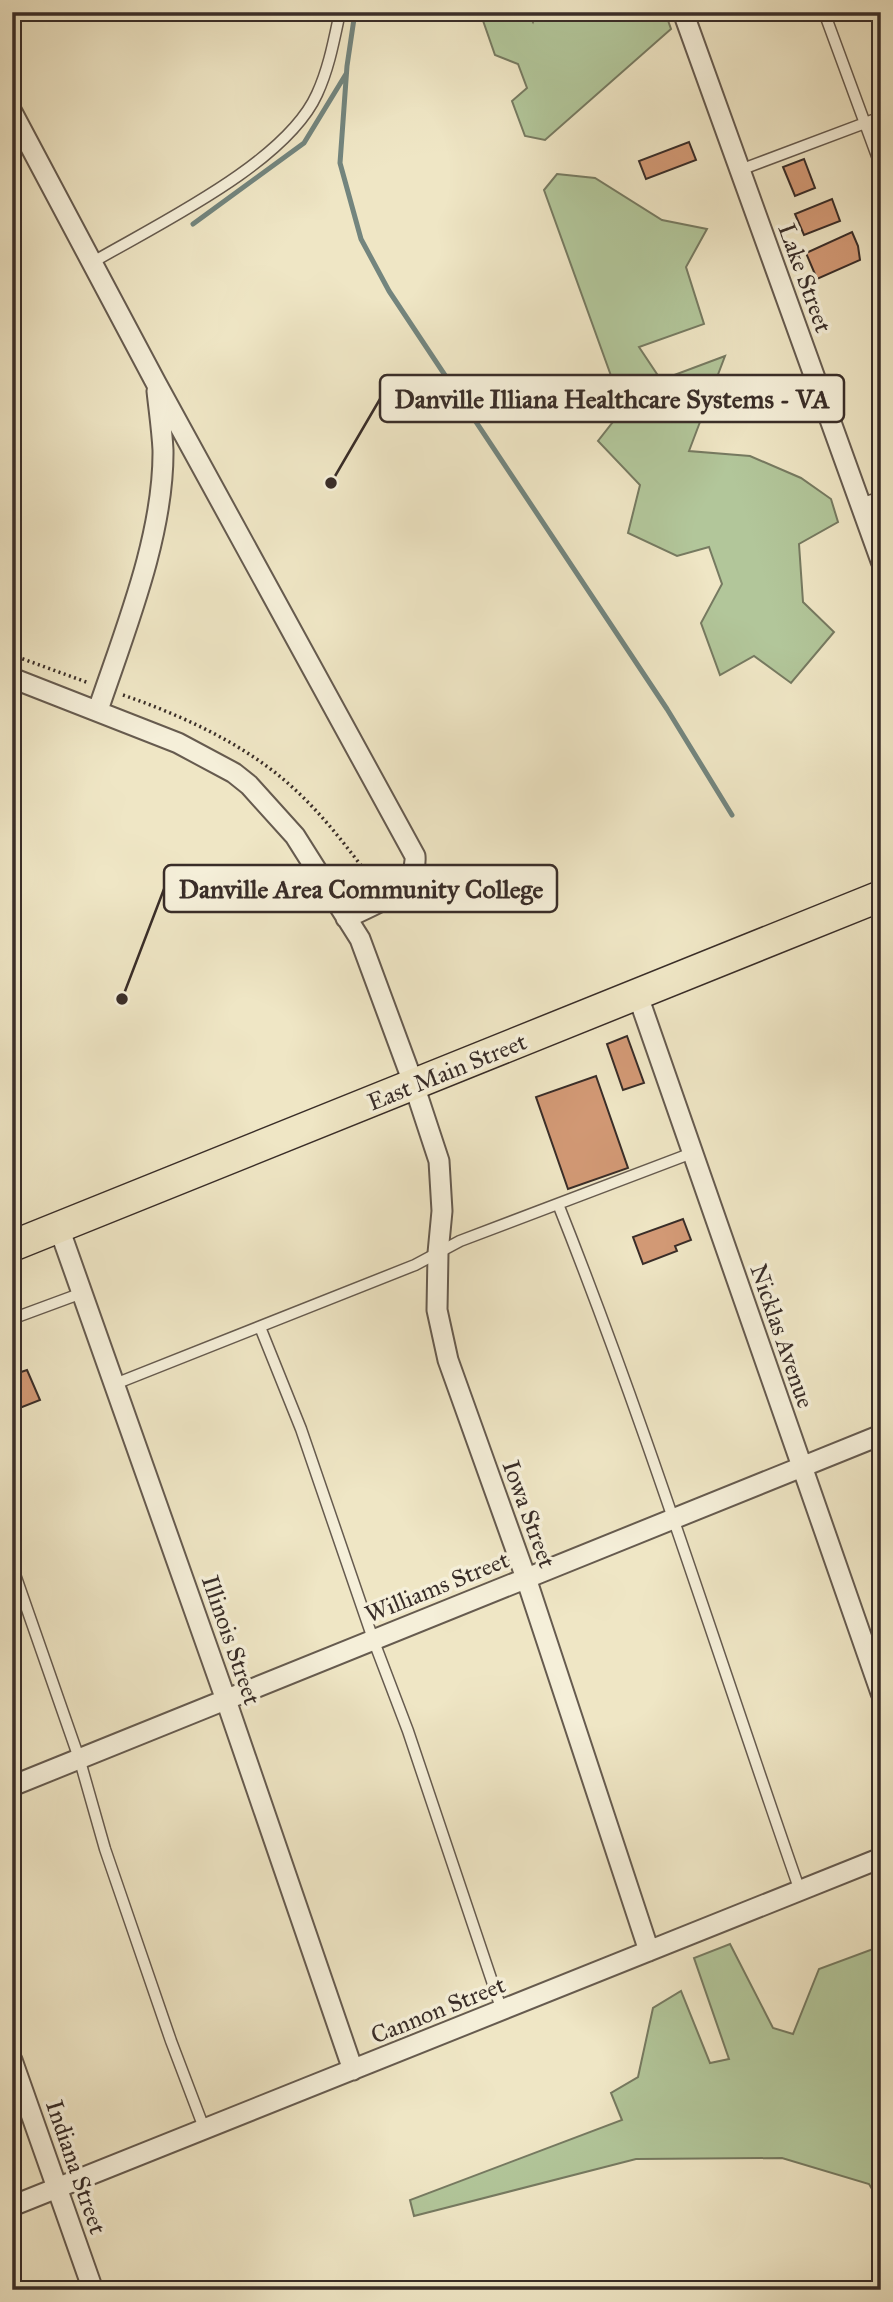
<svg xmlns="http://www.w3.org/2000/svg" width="893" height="2302" font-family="'IM FELL Great Primer',serif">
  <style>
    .green { fill: #b2c69a; stroke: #767a61; stroke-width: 2 }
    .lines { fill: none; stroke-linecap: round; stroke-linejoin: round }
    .stream { stroke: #73857e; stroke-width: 5 }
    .building { fill: #d29975; stroke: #392d28; stroke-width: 2 }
    .service-casing { stroke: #665b4f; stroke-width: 13 }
    .minor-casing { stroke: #665b4f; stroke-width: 23 }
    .primary-casing { stroke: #392d28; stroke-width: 33 }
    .path { stroke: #392d28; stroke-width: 3.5; stroke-dasharray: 2 3.5; stroke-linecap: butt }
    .service { stroke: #f5efd9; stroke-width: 10 }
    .minor { stroke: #f5efd9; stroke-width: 19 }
    .primary { stroke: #efe6c5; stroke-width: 30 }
    .labels { text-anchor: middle; stroke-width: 7; stroke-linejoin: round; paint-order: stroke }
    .street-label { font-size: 24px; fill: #392d28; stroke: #f5efd9 }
    .leader { fill: none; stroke: #392d28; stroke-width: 2.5 }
    .callout-dot { fill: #392d28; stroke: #f5efd9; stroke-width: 2.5 }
    .callout { fill: #f5efd9; stroke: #392d28; stroke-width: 2.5 }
    .callout-label { font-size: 26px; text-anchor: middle; font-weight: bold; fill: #392d28 }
  </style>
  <rect width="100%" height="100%" fill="#efe6c5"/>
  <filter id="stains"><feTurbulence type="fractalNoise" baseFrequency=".00286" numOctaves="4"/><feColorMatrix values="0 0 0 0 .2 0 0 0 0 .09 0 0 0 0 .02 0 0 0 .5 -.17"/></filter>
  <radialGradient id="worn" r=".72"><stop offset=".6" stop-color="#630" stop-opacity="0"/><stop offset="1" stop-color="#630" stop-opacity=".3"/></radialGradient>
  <path class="green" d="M480,12H528L533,22L537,12H665L671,29L545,140L525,136L512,101L527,88L518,64L495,55Z
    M557,174L595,178L662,220L707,229L686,267L704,324L639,347L661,380L725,356L689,451L750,456L801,478L831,499L838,522L799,544L803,602L834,632L791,683L754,656L720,675L701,623L722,584L709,547L677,556L628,533L640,485L598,441L623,409L544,190Z
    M730,1944L773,2028L793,2034L819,1969L873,1949L881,1969V2204L869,2184L782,2158L636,2159L414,2216L410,2200L622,2120L611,2093L638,2077L653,2008L681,1991L710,2063L729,2059L694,1958Z"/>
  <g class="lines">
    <path class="stream" d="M355,12L347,66L340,163L361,239L389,291L667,709L732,815
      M193,224L304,143L346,74"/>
  </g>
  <path class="building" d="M689,142L696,160L646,179L639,161Z
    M804,159L815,188L795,196L783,167Z
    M832,199L840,221L804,235L795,214Z
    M852,232L858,246L860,260L817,279L806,253Z
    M627,1036L644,1083L623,1090L607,1044Z
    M596,1076L628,1168L568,1189L536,1097Z
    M683,1219L691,1240L675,1246L677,1251L643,1264L633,1237Z
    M27,1370L40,1400L12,1411V1375Z"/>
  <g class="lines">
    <defs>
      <path id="service" d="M824,12L881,167
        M740,170L881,117
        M93,262C158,224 286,163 317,94C329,68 334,40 340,12
        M860,504L881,497
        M558,1204C648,1430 720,1662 800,1891
        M12,1303L17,1317L82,1293
        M260,1327L301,1429L373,1639L408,1731L502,2011
        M115,1384L415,1265L460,1241L692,1153
        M12,1566L80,1761L105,1849L171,2041L204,2128"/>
      <path id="minor" d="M683,12L881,561
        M12,112L156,383L415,856C418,891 372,905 346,918
        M12,678L178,743L234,773L249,785L295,836L360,939L414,1085L439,1161L442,1211L438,1253L437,1310L448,1360L526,1578L649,1951
        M98,710C125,630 164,535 163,450C162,430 159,410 157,391
        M638,996L881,1693
        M59,1228L226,1700L353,2070
        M12,1786L881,1435
        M12,2060L93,2290
        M12,2206L881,1858"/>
      <path id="primary" d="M12,1246L881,896"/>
    </defs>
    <use href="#service" class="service-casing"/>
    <use href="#minor" class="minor-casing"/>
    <use href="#primary" class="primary-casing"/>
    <path class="path" d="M12,655L89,683
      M123,695C178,714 238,741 283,779C319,809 347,847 375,884"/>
    <use href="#service" class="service"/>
    <use href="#minor" class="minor"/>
    <use href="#primary" class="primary"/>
  </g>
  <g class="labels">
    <g class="street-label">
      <text transform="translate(805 278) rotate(70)" y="8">Lake Street</text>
      <text transform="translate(447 1072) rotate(-22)" y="8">East Main Street</text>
      <text transform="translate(782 1336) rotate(71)" y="8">Nicklas Avenue</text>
      <text transform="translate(529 1514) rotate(70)" y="8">Iowa Street</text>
      <text transform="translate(437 1587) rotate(-22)" y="8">Williams Street</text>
      <text transform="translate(231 1640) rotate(71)" y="8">Illinois Street</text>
      <text transform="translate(438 2010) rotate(-22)" y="8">Cannon Street</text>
      <text transform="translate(76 2167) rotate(71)" y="8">Indiana Street</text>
    </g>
  </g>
  <path class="leader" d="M331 483L380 399M122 999L164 889"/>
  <g class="callout-dot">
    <circle cx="331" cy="483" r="7"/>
    <circle cx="122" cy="999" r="7"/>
  </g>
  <g class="callout">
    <rect x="380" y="375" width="464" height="47" rx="7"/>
    <rect x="164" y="865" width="393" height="47" rx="7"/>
  </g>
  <g class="callout-label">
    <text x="612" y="408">Danville Illiana Healthcare Systems - VA</text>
    <text x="361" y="898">Danville Area Community College</text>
  </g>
  <rect width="893" height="2302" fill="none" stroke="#efe6c5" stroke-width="42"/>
  <rect x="14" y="14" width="865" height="2274" fill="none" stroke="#392d28" stroke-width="3.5"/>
  <rect x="21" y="21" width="851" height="2260" fill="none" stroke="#392d28" stroke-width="2"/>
  <rect width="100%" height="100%" filter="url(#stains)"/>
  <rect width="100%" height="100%" fill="url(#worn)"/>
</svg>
